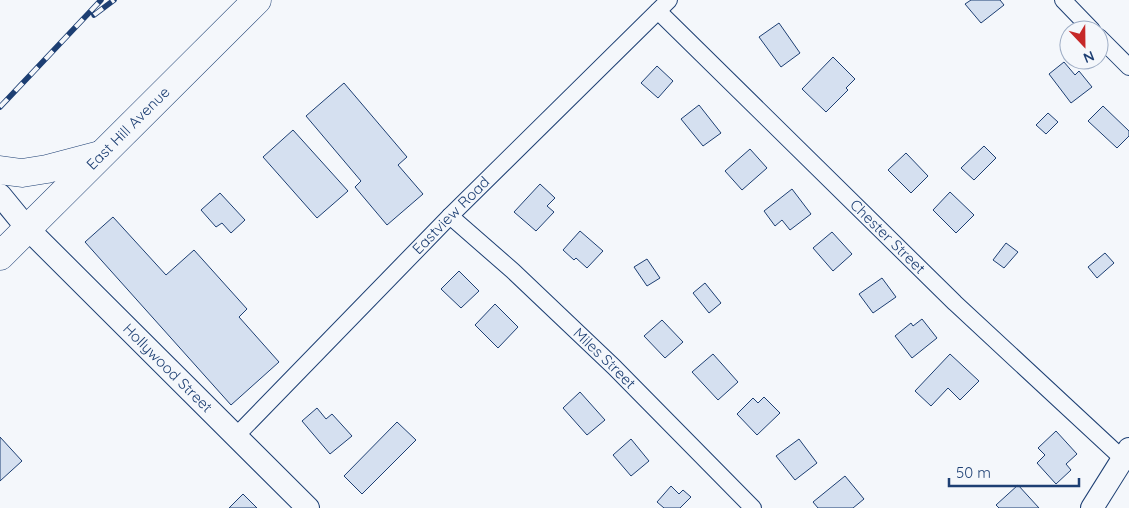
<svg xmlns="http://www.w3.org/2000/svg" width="1129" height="508" font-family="Quicksand,sans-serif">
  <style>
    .building { fill: #d5e0f0; stroke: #1d3f73 }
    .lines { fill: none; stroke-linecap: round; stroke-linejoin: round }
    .street-casing { stroke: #1d3f73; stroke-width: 18 }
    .secondary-casing { stroke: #1d3f73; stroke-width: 24 }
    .highway-casing { stroke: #1d3f73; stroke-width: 29 }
    .street { stroke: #f4f7fb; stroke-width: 16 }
    .secondary { stroke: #f4f7fb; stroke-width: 22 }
    .highway { stroke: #f4f7fb; stroke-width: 28 }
    .rail-casing { stroke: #1d3f73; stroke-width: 5.5 }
    .rail { stroke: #f4f7fb; stroke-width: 4; stroke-dasharray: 11; stroke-linecap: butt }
    .labels { text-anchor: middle; stroke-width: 4; stroke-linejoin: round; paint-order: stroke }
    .street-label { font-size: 15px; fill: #1d3f73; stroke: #f4f7fb }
  </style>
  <rect width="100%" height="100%" fill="#f4f7fb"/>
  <path class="building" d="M971,0H1000L1004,5L981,23L965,4Z
    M779,23L800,53L781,67L759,37Z
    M833,57L855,79L846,88L848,90L826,112L802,89Z
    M1064,62L1075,75L1079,71L1092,87L1071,103L1049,74Z
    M657,66L673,81L658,98L641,83Z
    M344,83L407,157L398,165L423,194L387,225L355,187L361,181L306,116Z
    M699,105L721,133L703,146L681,119Z
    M1103,106L1129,131V136L1117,148L1088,121Z
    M1048,113L1058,122L1046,134L1036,125Z
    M293,130L348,191L317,218L263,157Z
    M984,146L996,158L974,180L961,168Z
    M750,149L767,168L742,190L725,171Z
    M906,153L928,176L911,193L888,170Z
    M540,184L555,198L547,206L554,212L536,231L514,212Z
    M792,189L811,214L790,230L782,220L775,226L764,211Z
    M950,192L974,215L956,233L933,210Z
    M220,193L245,220L231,233L222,223L216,227L201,210Z
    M113,217L166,275L194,250L247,309L239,317L279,362L231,405L85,242Z
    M580,231L603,251L587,268L576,258L574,260L563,250Z
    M832,232L852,254L833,271L813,248Z
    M1006,243L1018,252L1004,268L993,260Z
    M1105,253L1114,263L1097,278L1088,267Z
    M647,259L660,278L647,286L634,267Z
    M459,271L479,291L461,308L441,289Z
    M882,278L896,297L873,313L859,294Z
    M705,283L721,303L709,313L693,293Z
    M495,304L518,327L498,348L475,325Z
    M922,319L937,338L912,358L895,336L911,323L913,326Z
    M662,320L683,342L665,358L644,336Z
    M713,354L738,382L718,400L692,372Z
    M950,354L979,381L960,400L948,388L931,406L915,391Z
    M580,392L605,420L587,435L563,408Z
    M764,397L780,413L757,435L737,414L753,398L758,403Z
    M317,408L326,419L332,414L352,436L330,454L302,421Z
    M397,422L416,440L362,494L344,476Z
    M1056,431L1077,454L1066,464L1071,470L1056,484L1037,463L1045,455L1038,448Z
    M0,437L22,461L0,481Z
    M631,439L649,461L631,476L613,455Z
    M799,439L817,463L795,480L776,456Z
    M845,476L864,499L853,508H818L813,502Z
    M1018,485L1039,508H999L996,505Z
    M671,486L679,494L683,490L691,497L680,508H664L657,502Z
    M243,494L257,508H229Z"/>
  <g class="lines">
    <defs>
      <g id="street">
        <path d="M1063,0L1092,30"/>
        <path id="s1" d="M658,11L955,303L1123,459"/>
        <path d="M1099,37L1129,67"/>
        <path id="s2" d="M450,216L513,271L614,367L753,508"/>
        <path id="s3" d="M236,436L450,216L669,0"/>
      </g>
      <g id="secondary">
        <path id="s4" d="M0,195L27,228L308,508"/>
        <path d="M1092,508L1129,449"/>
      </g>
      <g id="highway">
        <path d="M0,170L22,173L47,169L100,155"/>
        <path id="s5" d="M0,256L257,0"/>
      </g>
    </defs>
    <use href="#street" class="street-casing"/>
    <use href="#secondary" class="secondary-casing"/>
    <use href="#highway" class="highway-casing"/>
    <use href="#street" class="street"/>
    <use href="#secondary" class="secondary"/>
    <use href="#highway" class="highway"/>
    <defs>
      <path id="rail" d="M94,15L114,0
        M0,107L101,0"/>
    </defs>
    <use href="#rail" class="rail-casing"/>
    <use href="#rail" class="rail"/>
  </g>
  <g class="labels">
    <g class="street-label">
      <text dy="5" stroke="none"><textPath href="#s5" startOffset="181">East Hill Avenue</textPath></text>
      <text dy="5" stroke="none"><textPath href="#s3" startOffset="308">Eastview Road</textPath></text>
      <text dy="5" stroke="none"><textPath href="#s1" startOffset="322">Chester Street</textPath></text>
      <text dy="5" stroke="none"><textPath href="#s2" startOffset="210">Miles Street</textPath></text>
      <text dy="5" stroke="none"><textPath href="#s4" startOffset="241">Hollywood Street</textPath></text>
    </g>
  </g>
  <g transform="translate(1084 45) rotate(158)"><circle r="24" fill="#f4f7fb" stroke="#9eadc5"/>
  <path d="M0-4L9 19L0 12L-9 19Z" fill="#c62828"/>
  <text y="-8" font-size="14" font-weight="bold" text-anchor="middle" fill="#1d3f73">N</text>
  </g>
  <path d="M949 478v8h130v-8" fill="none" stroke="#1d3f73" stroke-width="2.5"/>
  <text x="956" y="478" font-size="15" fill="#1d3f73" stroke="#f4f7fb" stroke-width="4" paint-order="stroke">50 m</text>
</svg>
